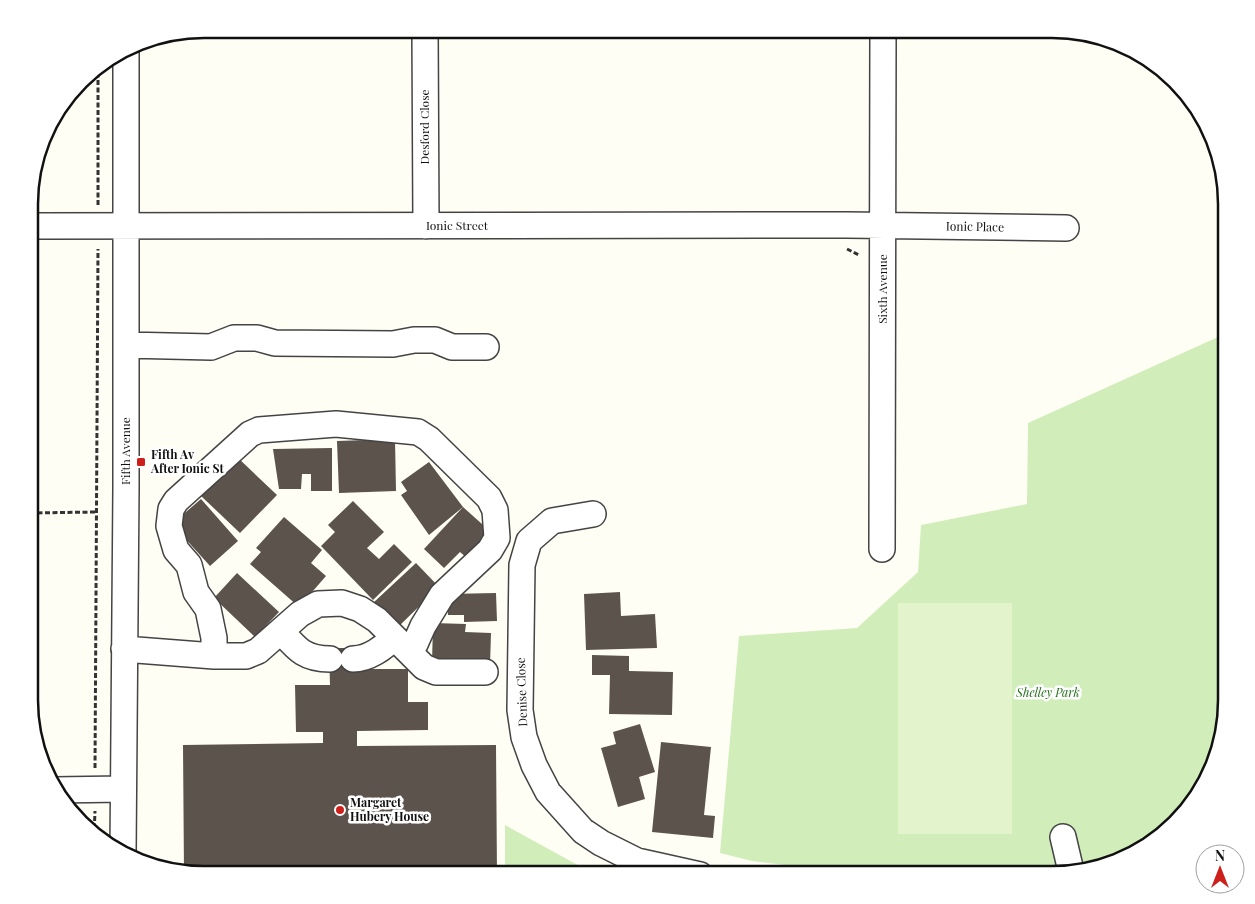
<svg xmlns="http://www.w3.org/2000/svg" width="1255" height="904" font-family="'Playfair Display',serif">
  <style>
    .green { fill: #d1eeba }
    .pitch { fill: #e3f4cc }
    .building { fill: #5b534c }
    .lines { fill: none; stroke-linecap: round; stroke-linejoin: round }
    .minor-casing { stroke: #444; stroke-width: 28 }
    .path { stroke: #333; stroke-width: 3; stroke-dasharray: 5 2.5; stroke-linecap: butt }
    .minor { stroke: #fff; stroke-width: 25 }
    .poi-dot { fill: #ce201b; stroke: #fff; stroke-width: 2 }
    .labels { text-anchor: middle; stroke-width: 5; stroke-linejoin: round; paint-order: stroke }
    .street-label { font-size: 12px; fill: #111; stroke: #fff }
    .poi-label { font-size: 12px; font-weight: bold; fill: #111; stroke: #fff; text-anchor: start }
    .park-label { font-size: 12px; font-style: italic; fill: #25701a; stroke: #fff }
    .rim { fill: none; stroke: #111; stroke-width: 2.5 }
  </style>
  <rect width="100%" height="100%" fill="#fffef5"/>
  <path class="green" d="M1226,207V712L1217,757L1190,807L1129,857L1052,875H868L752,861L720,853L739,636L857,628L918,572L921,525L1027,504L1028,423L1218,337L1226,330Z
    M505,825L596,875H505Z"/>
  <path class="pitch" d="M898,603H1012V834H898Z"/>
  <path class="building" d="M395,439L396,491L339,493L337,441Z
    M332,448V491H311V474H302L301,489H279L273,449Z
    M237,457L277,495L240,533L200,495Z
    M429,462L463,507L492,533L468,559L460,552L444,568L424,549L463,507L429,535L401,495L407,491L401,482Z
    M201,499L238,541L210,566L172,524Z
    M353,501L384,532L367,548L379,559L394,544L412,562L373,600L321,546L335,532L328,525Z
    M284,517L322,550L311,563L326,576L299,607L250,564L261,552L256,548Z
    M416,563L439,587L397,628L373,603Z
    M237,573L279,612L255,637L214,598Z
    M620,592L621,616L655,614L657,648L586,650L584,594Z
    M496,593L497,621L464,622V615H448L447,594Z
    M433,623L466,624L465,632L491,633L490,665L432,663Z
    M329,648H353V669H408V702H428V730L357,731V746L496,745L497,875H192L184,873L183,745L323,743V732H296L295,685H330Z
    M592,655L629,656V671L673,672L672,715L609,714L610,675H592Z
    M640,724L655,772L639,777L645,799L618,807L601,748L616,744L613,732Z
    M661,742L711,747L704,815L715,816L713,838L652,832Z"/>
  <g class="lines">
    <defs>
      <path id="minor" d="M425,29L426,226
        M30,226L847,225L1066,228
        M126,345L211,347L234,338H257L275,343L393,344L414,340H435L452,347H486
        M593,514L552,521L529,541L522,565L520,710L524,737L534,765L548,792L583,831L601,843L637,861L700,875
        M882,549L883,29
        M281,631C297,649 304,659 330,659
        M124,649L214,656H246L258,651L300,614L318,604L342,603L360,609L377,620L424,667L436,672H485
        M214,656V638L208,609L196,592L189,565L176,550L169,526L171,509L176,501L250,434L259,430L336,424L418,432L429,439L489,498L495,510L497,538L490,550L442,595L423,626L415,644L408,651
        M353,659C368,659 384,648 394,637
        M54,790L123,789
        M1063,837L1071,871
        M123,853L126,488V49"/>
    </defs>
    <use href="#minor" class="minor-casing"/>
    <path class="path" d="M98,205V66
      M847,249L859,255
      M30,513L96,512
      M95,768L98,249
      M94,836L95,811"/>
    <use href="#minor" class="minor"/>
  </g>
  <g class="poi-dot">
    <rect x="136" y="457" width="10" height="10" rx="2.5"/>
    <circle cx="340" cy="810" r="5"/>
  </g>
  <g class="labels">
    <g class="street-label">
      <text transform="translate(425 127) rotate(-90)" y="4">Desford Close</text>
      <text x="457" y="230">Ionic Street</text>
      <text transform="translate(975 227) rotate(1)" y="4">Ionic Place</text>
      <text transform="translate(883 289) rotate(-90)" y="4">Sixth Avenue</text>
      <text transform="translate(126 451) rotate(-90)" y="4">Fifth Avenue</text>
      <text transform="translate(522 692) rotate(-92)" y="4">Denise Close</text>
    </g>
    <g class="poi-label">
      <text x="151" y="459">Fifth Av<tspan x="151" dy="14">After Ionic St</tspan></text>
      <text x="350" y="807">Margaret<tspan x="350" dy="14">Hubery House</tspan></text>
    </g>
    <g class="park-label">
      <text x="1048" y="697">Shelley Park</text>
    </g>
  </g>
  <path d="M0 0H1255V904H0ZM204 38H1052A166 166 0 0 1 1218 204V700A166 166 0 0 1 1052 866H204A166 166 0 0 1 38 700V204A166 166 0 0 1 204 38Z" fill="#fff" fill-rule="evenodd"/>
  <path class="rim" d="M204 38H1052A166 166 0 0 1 1218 204V700A166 166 0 0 1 1052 866H204A166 166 0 0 1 38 700V204A166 166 0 0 1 204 38Z"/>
  <g transform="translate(1220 869)"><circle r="24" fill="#ffffff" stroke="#a0a0a0"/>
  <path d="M0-4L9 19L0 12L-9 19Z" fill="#ce201b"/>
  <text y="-8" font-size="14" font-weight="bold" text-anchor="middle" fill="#111111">N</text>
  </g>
</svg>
